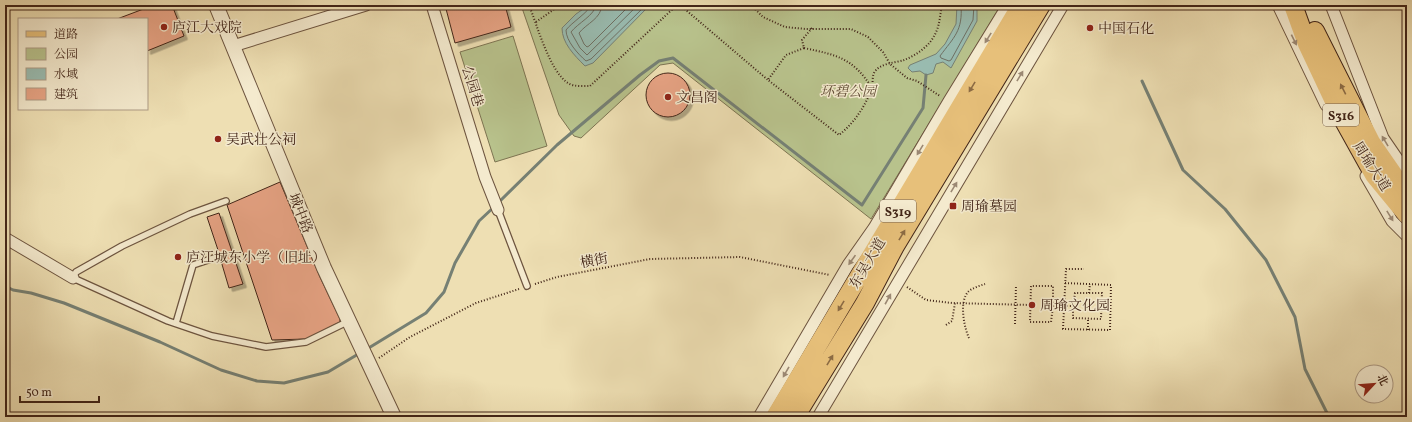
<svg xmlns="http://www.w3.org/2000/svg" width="1412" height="422" font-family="Vollkorn,'Noto Serif SC',serif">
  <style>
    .green { fill: #b8c28c; stroke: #7d7452 }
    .water { fill: #99bcb1; stroke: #768074 }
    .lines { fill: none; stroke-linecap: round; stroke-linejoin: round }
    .shore { stroke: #6e7064; stroke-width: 1 }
    .stream { stroke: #768074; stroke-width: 3 }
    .building { fill: #e7a384; stroke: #422518; filter: url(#shadow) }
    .service-casing { stroke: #6d543f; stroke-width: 8 }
    .minor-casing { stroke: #6d543f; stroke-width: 13 }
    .tertiary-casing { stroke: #6d543f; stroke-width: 16 }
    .primary-casing { stroke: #422518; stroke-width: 20 }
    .path { stroke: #422518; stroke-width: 2; stroke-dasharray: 1 2; stroke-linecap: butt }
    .service { stroke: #f4eace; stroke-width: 5.5 }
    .minor { stroke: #f4eace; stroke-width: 11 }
    .tertiary { stroke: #f4eace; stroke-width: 14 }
    .primary { stroke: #e7c07a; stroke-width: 18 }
    .oneway { fill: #9b8873 }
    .oneway2 { fill: #8c6b44 }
    .poi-dot { fill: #8f2418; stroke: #f4eace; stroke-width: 1.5 }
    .labels { text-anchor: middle; stroke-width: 3; stroke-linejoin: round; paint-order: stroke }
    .shield { fill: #f4eace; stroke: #77604f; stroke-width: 1 }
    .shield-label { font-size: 13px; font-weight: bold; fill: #422518 }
    .poi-label { font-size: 14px; fill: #422518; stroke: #f4eace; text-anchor: start }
    .street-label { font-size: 14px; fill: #422518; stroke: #f4eace }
    .park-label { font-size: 14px; font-style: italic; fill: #604c35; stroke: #f4eace }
  </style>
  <defs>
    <filter id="shadow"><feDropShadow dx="3.5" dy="3.5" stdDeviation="0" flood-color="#0004"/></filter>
  </defs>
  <rect width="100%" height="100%" fill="#eedfb3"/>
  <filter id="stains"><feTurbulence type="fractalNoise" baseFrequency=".005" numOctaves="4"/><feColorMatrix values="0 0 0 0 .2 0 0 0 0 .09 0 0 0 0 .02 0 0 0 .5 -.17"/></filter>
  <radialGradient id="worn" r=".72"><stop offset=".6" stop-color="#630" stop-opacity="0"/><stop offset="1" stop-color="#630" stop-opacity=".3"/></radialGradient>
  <path class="green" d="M521,5H1001L871,219L673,63L660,65L581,138L574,136L559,115Z
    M513,36L547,146L495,162L460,52Z"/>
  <path class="water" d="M589,5H647V8L593,63L585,66C574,55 562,43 562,28L576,14Z
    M957,5H977V21L951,68L943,62L936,64L933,73L926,75L920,71L912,72L908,68L910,65L936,54L945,44L956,24Z"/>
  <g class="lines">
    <path class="shore" d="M591,5C590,11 571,23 566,30C566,41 578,54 586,61L591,59L643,8V5
      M596,5C595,15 578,23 571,32L580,48L587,55L638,5
      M602,5C601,19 587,23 579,33L584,44L587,47L589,46L630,5
      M961,5C963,31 954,37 940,56L941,58L949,61L951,60L973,20L974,5"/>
    <path class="stream" d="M1142,81L1183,170L1225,209L1266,260L1295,317L1305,369L1329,417
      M498,203L557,145L640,75L659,61L673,58L862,205L923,108L926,75
      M5,286L13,290L31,293L64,303L160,342L221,370L257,381L284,383L328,372L360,353
      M367,349L426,313L444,292L455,263L479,221L494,207"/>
  </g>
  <path class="building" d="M154,5H172L184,36L147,51V19H117Z
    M445,5H505L511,27L455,43Z
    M646 95a22 22 0 1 1 44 0a22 22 0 1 1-44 0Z
    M280,182L320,277L340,319V322L306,339L272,340L227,205Z
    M219,213L243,284L229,288L221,261L214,258L218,250L207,217Z"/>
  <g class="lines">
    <defs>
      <path id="service" d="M226,201L190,214L122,246L76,272L73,278L168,321L212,336L266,347L306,342L349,321
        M498,210L527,286
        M176,323L193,265L214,258"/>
      <path id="minor" d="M432,5L485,177L498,210
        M1278,5L1326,105
        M1331,5L1383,138L1407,173
        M233,46L366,5
        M1366,176L1392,221L1407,236
        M5,238L73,278
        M759,417L848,265L874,228L949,101L1008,5
        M818,417L1063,5"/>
      <path id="tertiary" d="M216,5L324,268L394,417"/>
      <path id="primary" d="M1293,5L1307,44L1339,112L1374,175L1407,215
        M1315,31L1371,142L1407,194
        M775,417L1021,5
        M795,417L865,303L895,246L1041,5"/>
    </defs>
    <use href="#service" class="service-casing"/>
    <use href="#minor" class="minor-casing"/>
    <use href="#tertiary" class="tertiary-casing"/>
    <use href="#primary" class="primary-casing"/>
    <path class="path" d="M529,5C537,25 550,72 568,83C574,87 583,86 590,86L677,5
      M680,5L768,80
      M751,5L763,17L785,27L806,29H851L868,37L883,52L890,64L907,78L917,81L940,96
      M536,22L560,5
      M812,28L802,40L804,48L786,55L768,80L839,135C854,123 865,107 872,88C873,84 872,77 874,73C879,63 895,63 904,60C917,55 931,45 936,32C940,24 940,14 942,5
      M804,48C837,55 853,58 872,88
      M1065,283L1111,285L1110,330L1063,329L1066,269H1084
      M535,284L557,277L650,259L740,257L830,275
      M907,287L926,300L952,303L1031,305
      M1089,293L1090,284
      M1053,306L1051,322H1030L1031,286H1053V306H1073V318L1101,319L1102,293H1075L1073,306
      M1015,324L1016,285
      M946,325L952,321L955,303
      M1088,330V319
      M969,338C964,327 959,302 968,292C972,288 979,286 985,284
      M379,358L410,337L476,303L519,289"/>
    <use href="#service" class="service"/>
    <use href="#minor" class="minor"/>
    <use href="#tertiary" class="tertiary"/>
    <use href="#primary" class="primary"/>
  </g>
  <defs><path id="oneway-solid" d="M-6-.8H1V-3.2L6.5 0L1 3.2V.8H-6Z"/></defs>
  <g class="oneway">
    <use href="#oneway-solid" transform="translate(988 38) rotate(122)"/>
    <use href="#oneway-solid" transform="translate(1294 40) rotate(64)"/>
    <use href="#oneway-solid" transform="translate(1020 76) rotate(-59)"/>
    <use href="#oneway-solid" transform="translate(1385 141) rotate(-121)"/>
    <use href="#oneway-solid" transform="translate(920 150) rotate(121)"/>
    <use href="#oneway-solid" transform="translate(954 187) rotate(-59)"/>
    <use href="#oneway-solid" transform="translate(1390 216) rotate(58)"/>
    <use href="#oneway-solid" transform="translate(852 260) rotate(125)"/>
    <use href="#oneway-solid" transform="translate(888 299) rotate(-61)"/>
    <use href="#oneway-solid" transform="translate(786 372) rotate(120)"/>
  </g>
  <g class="oneway2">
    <use href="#oneway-solid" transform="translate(972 87) rotate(121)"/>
    <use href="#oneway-solid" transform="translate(1343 89) rotate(-117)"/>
    <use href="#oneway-solid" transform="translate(902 235) rotate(-59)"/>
    <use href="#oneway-solid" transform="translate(841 306) rotate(121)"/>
    <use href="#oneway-solid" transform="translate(830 360) rotate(-59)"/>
  </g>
  <g class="poi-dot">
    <circle cx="164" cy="27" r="4"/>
    <circle cx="1090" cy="28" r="4"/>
    <circle cx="668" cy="97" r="4"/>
    <circle cx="218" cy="139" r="4"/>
    <rect x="949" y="202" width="8" height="8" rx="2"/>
    <circle cx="178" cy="257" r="4"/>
    <circle cx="1032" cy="305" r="4"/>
  </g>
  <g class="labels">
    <g class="shield">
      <rect x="1323" y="104" width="36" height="22" rx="3"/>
      <rect x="880" y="200" width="36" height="22" rx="3"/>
    </g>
    <g class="shield-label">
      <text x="1341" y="120">S316</text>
      <text x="898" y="216">S319</text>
    </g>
    <g class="poi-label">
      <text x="172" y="32">庐江大戏院</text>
      <text x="1098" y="33">中国石化</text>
      <text x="676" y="102">文昌阁</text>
      <text x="226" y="144">吴武壮公祠</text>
      <text x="961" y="211">周瑜墓园</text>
      <text x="186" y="262">庐江城东小学（旧址）</text>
      <text x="1040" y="310">周瑜文化园</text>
    </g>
    <g class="street-label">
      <text transform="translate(473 86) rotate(73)" y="5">公园巷</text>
      <text transform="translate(1372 166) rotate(57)" y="5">周瑜大道</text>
      <text transform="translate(301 213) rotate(68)" y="5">城中路</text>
      <text transform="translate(594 260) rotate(-11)" y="5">横街</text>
      <text transform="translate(867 263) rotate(-59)" y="5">东吴大道</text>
    </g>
    <g class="park-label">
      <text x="848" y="96">环碧公园</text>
    </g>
  </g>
  <rect width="1412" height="422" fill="none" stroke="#eedfb3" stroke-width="20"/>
  <rect x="6" y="6" width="1400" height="410" fill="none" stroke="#422518" stroke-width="2"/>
  <rect x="10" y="10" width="1392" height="402" fill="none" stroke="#422518"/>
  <rect x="18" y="18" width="130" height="92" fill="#f4eace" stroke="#ad9b85"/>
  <rect x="26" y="31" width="20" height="6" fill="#e7c07a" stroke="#ad9b85"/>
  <text x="54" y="38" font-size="12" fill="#422518">道路</text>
  <rect x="26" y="48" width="20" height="12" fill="#b8c28c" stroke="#ad9b85"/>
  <text x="54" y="58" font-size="12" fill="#422518">公园</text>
  <rect x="26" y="68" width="20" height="12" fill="#99bcb1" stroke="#ad9b85"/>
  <text x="54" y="78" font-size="12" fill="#422518">水域</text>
  <rect x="26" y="88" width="20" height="12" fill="#e7a384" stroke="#ad9b85"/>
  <text x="54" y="98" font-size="12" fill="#422518">建筑</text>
  <g transform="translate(1374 384) rotate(64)"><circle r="19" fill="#f4eace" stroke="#ad9b85"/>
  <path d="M0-3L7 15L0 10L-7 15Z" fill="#8f2418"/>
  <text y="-6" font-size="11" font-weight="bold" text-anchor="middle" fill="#422518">北</text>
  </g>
  <path d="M20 396v6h79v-6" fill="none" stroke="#422518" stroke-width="2"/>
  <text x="26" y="396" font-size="12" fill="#422518" stroke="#f4eace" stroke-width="3" paint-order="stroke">50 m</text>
  <rect width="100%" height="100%" filter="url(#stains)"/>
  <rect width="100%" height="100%" fill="url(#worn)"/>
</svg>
